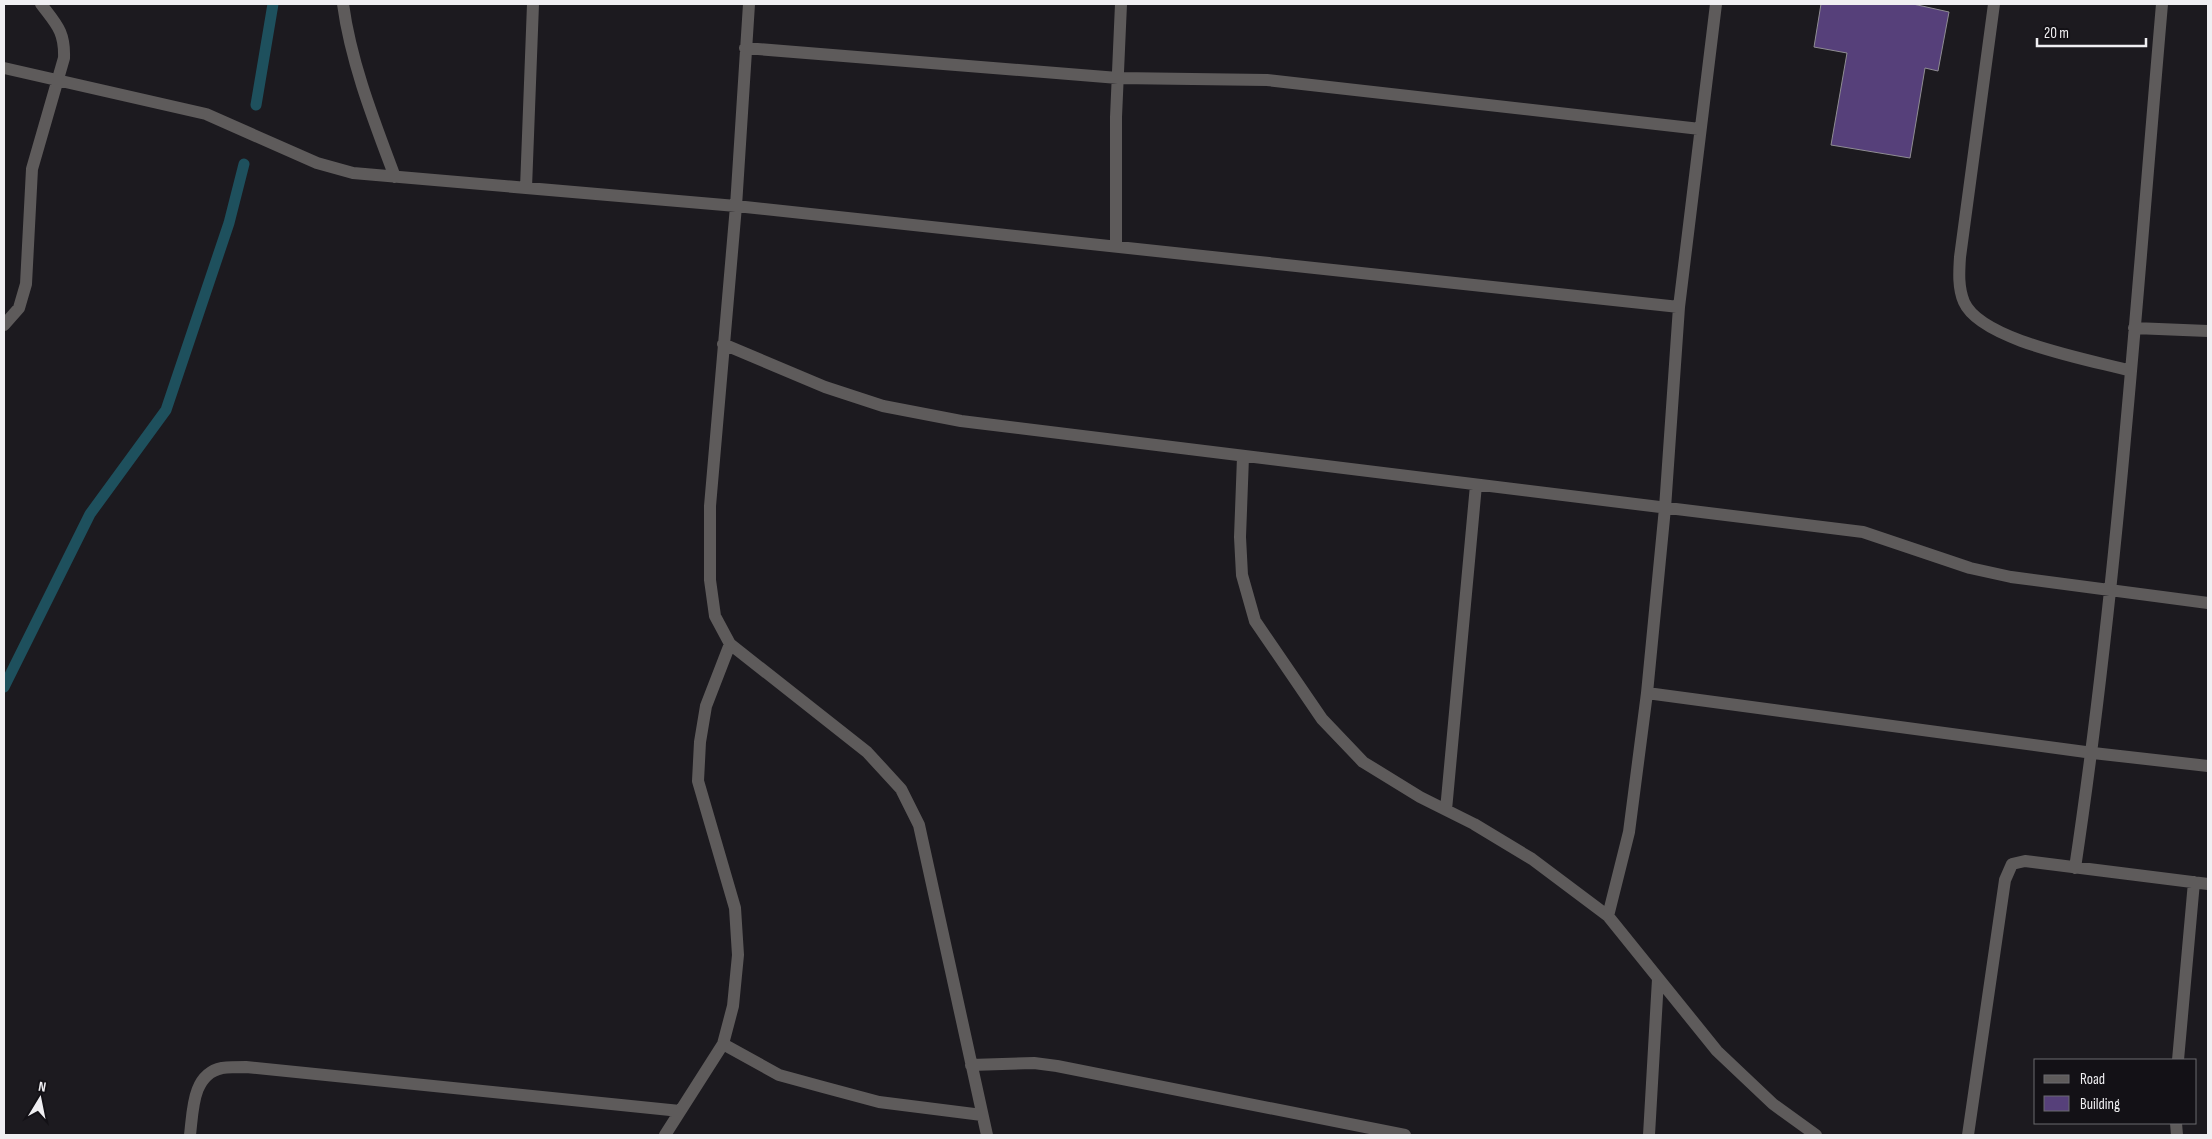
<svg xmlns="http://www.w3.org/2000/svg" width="2212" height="1139" font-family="'Sofia Sans Condensed',sans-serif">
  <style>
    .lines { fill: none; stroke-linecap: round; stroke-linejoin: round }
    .stream { stroke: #1e505d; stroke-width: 11 }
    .building { fill: #56407a; stroke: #8f8d93 }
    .minor { stroke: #5e5b5b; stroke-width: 12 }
  </style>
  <rect width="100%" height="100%" fill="#1c1a1f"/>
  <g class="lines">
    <path class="stream" d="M256,105L273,4
      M4,687L90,514L166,410L229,223L244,164"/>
  </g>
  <path class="building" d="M1821,4H1913L1949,12L1938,71L1925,68L1910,158L1831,145L1847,53L1814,47Z"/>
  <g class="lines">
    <path class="minor" d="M343,4C351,63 374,121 395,177
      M749,4L736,206L710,506V580L715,616L730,644L867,752L901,789L919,825L987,1135
      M1994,4L1960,257C1959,272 1958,288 1964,302C1981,341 2092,360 2131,371
      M745,48L1118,78L1267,80L1700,129
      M4,68L206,114L317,163L353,173L736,206L1679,307
      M526,188L533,4
      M1116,246V117L1121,4
      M4,325L19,308L26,284L32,169L64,58C65,31 56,24 41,4
      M2134,328L2208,331
      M723,344L825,387L883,406L961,421L1863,532L1970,568L2011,577L2208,603
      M1243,457L1240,537L1242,575L1255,621L1322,719L1363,762L1420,797L1474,824L1532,859L1608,916L1717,1051L1773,1104L1816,1135
      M1647,693L2093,753L2208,766
      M1446,810L1476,485
      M2075,868C2118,581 2137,292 2162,4
      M1608,916L1629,832L1647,693L1665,508L1679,307L1716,4
      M723,1044L779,1075L823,1087L879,1102L982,1115
      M2178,1060L2194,882
      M971,1065L1034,1063L1057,1066L1405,1135
      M2176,1123L2177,1135
      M190,1135C193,1111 192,1074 222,1068C230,1067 238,1067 246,1067L680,1111
      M665,1135L723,1044L733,1006L738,955L735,908L698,781L700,742L706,706L730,644
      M1649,1135L1658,979
      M1968,1135L2005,880L2012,864L2025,861L2208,884"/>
  </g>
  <rect width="2212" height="1139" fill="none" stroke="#f0eff2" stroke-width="10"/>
  <rect x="2034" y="1059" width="162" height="65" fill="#131116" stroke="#6b6a6e"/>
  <rect x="2044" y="1075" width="25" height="8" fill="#5e5b5b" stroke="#6b6a6e"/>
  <text x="2080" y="1084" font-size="15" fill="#f0eff2">Road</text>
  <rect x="2044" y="1096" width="25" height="15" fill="#56407a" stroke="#6b6a6e"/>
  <text x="2080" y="1109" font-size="15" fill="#f0eff2">Building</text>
  <g transform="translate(40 1099) rotate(10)" stroke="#131116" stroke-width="4" paint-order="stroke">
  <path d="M0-4L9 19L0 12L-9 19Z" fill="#f0eff2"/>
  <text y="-8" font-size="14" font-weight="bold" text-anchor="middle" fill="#f0eff2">N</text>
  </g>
  <path d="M2037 38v8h109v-8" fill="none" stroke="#f0eff2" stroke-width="2.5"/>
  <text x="2044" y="38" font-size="15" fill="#f0eff2" stroke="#131116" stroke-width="4" paint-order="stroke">20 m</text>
</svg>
